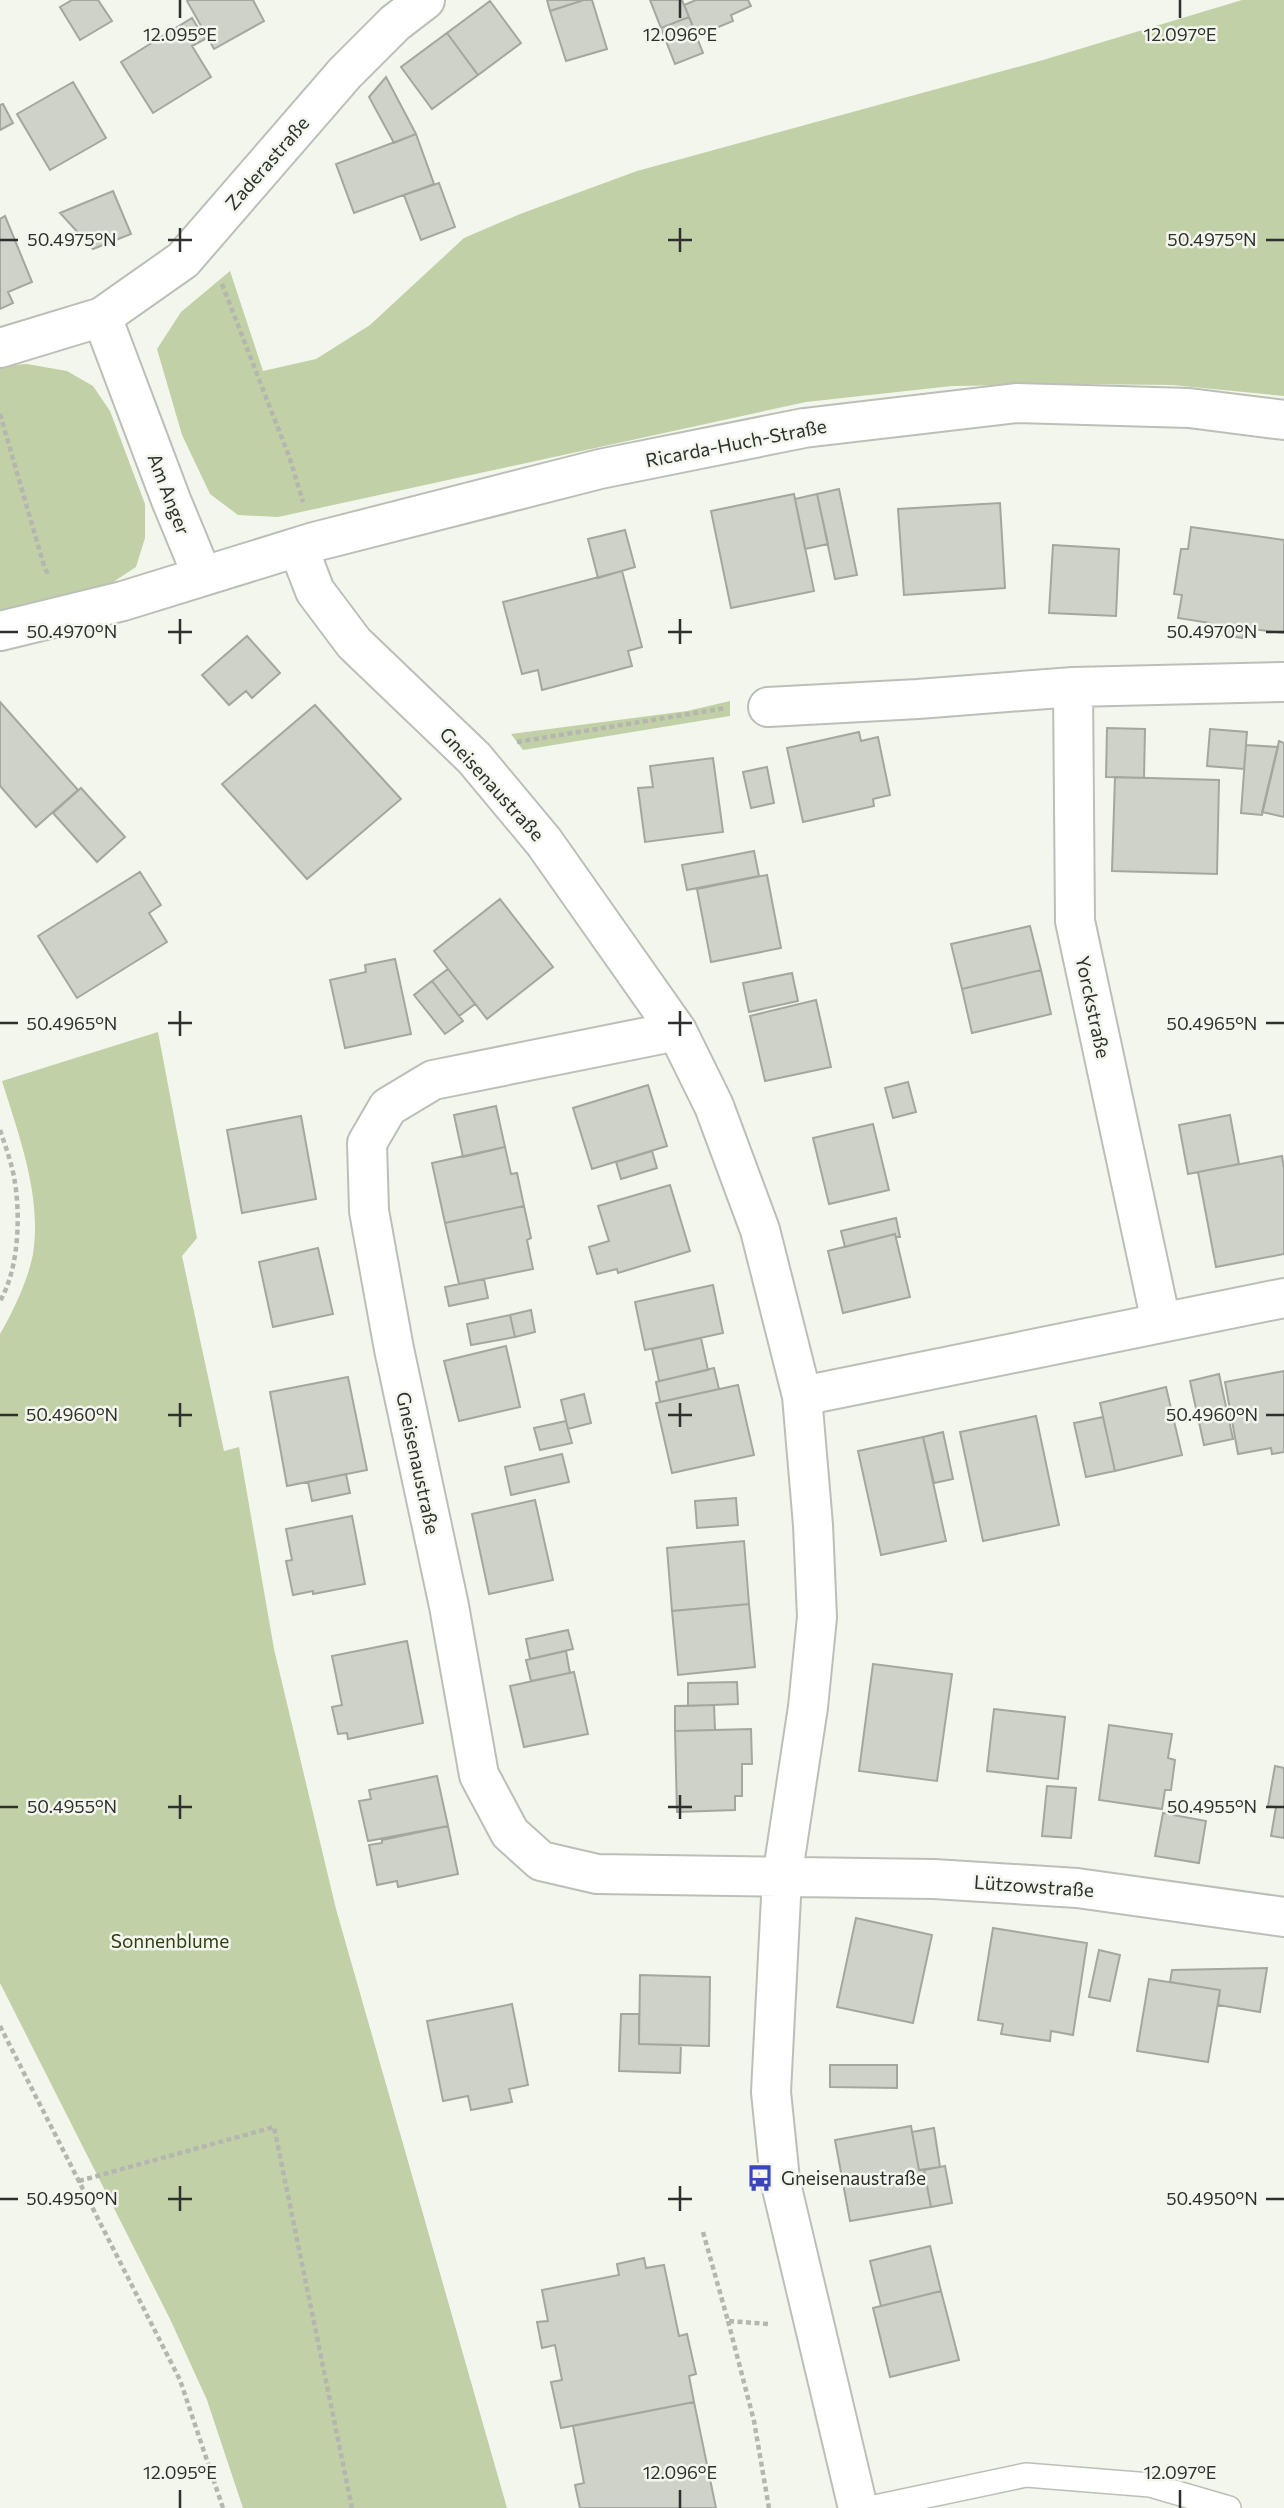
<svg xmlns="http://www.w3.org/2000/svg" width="1284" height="2508" font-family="Commissioner,sans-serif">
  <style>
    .green { fill: #c1d0a6 }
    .building { fill: #ced2c9; stroke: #a4a79f; stroke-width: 2 }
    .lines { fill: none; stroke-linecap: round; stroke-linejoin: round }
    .service-casing { stroke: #bcbfb7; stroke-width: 26 }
    .minor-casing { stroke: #bcbfb7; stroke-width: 42 }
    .path { stroke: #b4b6af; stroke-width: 4.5; stroke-dasharray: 5 3.5; stroke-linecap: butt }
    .service { stroke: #fff; stroke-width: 23 }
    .minor { stroke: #fff; stroke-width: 38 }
    .ticks { fill: none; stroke: #2f302d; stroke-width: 2.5 }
    .labels { text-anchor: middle; stroke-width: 5; stroke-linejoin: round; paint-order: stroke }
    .street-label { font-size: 19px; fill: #2f302d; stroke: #f3f6ed }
    .park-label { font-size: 19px; fill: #313e0e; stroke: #f3f6ed }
    .poi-label { font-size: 19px; fill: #2f302d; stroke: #f3f6ed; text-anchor: start }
    .ticks-label { font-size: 18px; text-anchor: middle; fill: #2f302d; stroke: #f3f6ed; stroke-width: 5; stroke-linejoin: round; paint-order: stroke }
  </style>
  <rect width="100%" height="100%" fill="#f3f6ed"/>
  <path class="green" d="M1242,0H1284V396L1172,385L1077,384L952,386L806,402L278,517L238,515L210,494L182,435L157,349L181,312L230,271L263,371L316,359L370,325L464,238L520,214L637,171L1043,60Z
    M27,364L67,371L93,386L110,411L145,504V538L136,567L104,588L0,613V366Z
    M730,701V716L523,750L511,734L687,711Z
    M158,1032L197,1238L182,1256L224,1451L239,1447L274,1649L336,1909L507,2508H243L207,2400L170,2319L0,1983V1334C13,1312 28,1280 33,1254C42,1196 19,1136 2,1081Z"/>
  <path class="building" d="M72,0H98L112,21L80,40L60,7Z
    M189,0H253L264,21L214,49L187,1Z
    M547,0H584L550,11Z
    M584,0H592L607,49L566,61L550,11Z
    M650,0H682L689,17L661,28Z
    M696,0H748L751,6L731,15L733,21L697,36L684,5Z
    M490,1L521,43L478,75L447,33Z
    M689,17L703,53L675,64L661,28Z
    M192,18L205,39L192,46L211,77L153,113L121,62Z
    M447,33L478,75L432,109L401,67Z
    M386,77L416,134L394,143L369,97Z
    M73,82L106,138L50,170L17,114Z
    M3,104L13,123L0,130V105Z
    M416,134L434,184L354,213L336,164Z
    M439,183L455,227L421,240L404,195Z
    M113,191L131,234L93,249L60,213Z
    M5,216L32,282L8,292L13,303L0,309V219Z
    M839,489L857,575L835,579L817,494Z
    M794,494L814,591L731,608L711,511Z
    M817,494L828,544L805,549L795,499Z
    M1000,503L1005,588L904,595L898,509Z
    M1191,527L1284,540V633L1244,628L1243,638L1208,633L1210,623L1178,618L1182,595L1174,594L1181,549H1188Z
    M625,530L635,567L598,578L588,539Z
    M1053,545L1119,549L1116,616L1049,613Z
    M622,571L642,647L628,651L632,666L542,690L538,670L522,674L503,602Z
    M247,636L280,673L252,698L246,691L229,705L202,675Z
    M0,702L78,790L36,827L0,786Z
    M315,705L401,799L307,879L222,784Z
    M1107,728L1145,729L1144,778L1106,777Z
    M1210,729L1247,732L1244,769L1207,766Z
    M859,732L861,741L878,737L890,795L873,799L874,806L803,822L787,748Z
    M1279,741L1284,743V817L1262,812Z
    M1246,745L1278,747L1262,815L1241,813Z
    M713,758L723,832L645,842L638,788L653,787L650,766Z
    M767,767L774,803L751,808L743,772Z
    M1115,777L1219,780L1217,874L1112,871Z
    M81,788L125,837L97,862L53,813Z
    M754,851L759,876L687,890L682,865Z
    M140,872L161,905L149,913L167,942L77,998L38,936Z
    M767,875L781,948L711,962L697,889Z
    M500,899L553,967L487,1019L434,951Z
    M1030,926L1041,970L962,989L951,944Z
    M395,959L411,1034L345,1048L330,980L366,972L365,965Z
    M448,969L475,1004L459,1016L432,981Z
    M1041,970L1051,1014L972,1033L962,989Z
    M792,973L798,1001L749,1012L743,983Z
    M432,981L463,1021L445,1034L414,995Z
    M816,1000L831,1067L765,1081L750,1016Z
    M908,1082L916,1112L893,1118L885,1088Z
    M648,1085L667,1146L592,1169L573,1108Z
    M496,1106L505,1147L463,1157L454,1115Z
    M1230,1115L1239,1164L1188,1174L1179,1125Z
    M301,1116L316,1199L242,1213L227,1130Z
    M873,1124L889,1190L829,1204L813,1138Z
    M505,1147L511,1174L517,1173L524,1206L445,1223L432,1163Z
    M652,1151L657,1168L621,1179L616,1162Z
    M1282,1156L1284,1169V1254L1216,1267L1198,1172Z
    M670,1185L690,1251L618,1273L617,1269L597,1274L589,1247L609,1241L598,1206Z
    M524,1206L531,1238L527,1240L533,1269L459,1284L445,1223Z
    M896,1218L900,1237H896L895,1234L845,1247L841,1231Z
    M895,1234L910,1297L843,1313L828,1251Z
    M318,1248L333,1314L273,1327L259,1262Z
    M484,1279L488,1298L449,1306L445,1287Z
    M713,1285L723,1333L645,1350L635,1302Z
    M531,1310L535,1332L515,1337L510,1315Z
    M510,1315L515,1337L471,1345L467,1324Z
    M701,1338L708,1370L659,1381L652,1349Z
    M506,1346L520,1407L459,1421L444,1361Z
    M714,1368L719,1389L660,1402L656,1382Z
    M1284,1371V1452L1272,1454L1271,1448L1238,1454L1225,1382Z
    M1219,1374L1233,1439L1204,1445L1190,1381Z
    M348,1377L367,1470L287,1486L270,1392Z
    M738,1385L754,1455L672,1473L656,1403Z
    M1166,1387L1182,1455L1115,1471L1100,1403Z
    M584,1394L591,1423L568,1429L561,1400Z
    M1036,1416L1059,1525L983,1541L960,1432Z
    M1103,1417L1115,1471L1086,1477L1074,1423Z
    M566,1421L572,1443L540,1450L534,1428Z
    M943,1432L953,1479L934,1483L923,1437Z
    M923,1437L946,1541L881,1555L858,1451Z
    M562,1454L569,1482L511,1495L505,1467Z
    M346,1474L350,1493L312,1501L308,1482Z
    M736,1498L738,1525L697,1528L695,1501Z
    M535,1500L553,1580L489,1594L472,1514Z
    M352,1516L365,1584L313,1594V1591L293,1595L286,1561L292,1560L286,1529Z
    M744,1541L749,1604L672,1611L667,1548Z
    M749,1604L755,1667L678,1675L672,1611Z
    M568,1630L573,1649L530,1659L526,1639Z
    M407,1641L423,1723L348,1739L347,1733L338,1734L332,1707L342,1705L332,1656Z
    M566,1651L570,1673L531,1681L526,1660Z
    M873,1664L952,1674L937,1781L859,1771Z
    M574,1672L588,1734L524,1747L510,1686Z
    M737,1682L738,1704L688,1706V1683Z
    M714,1705L715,1730L675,1731V1706Z
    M994,1709L1065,1717L1058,1779L987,1771Z
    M1109,1725L1172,1734L1168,1758L1175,1760L1171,1790H1165L1162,1809L1099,1800Z
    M751,1729L752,1764H742V1796H735V1810L677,1812L675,1731Z
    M1275,1766L1284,1768V1838L1271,1836L1276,1807L1268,1806Z
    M437,1776L448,1826L368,1841L359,1801L371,1799L369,1790Z
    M1047,1786L1076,1788L1071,1838L1042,1836Z
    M1163,1813L1206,1821L1199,1863L1155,1856Z
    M448,1826L458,1874L398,1887L397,1881L377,1885L369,1845L382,1843V1840Z
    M856,1918L932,1935L913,2023L837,2007Z
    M993,1928L1087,1943L1073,2035L1051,2031L1050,2041L1001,2034L1003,2024L978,2020Z
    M1099,1950L1120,1955L1110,2001L1089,1997Z
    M1267,1968L1260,2012L1218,2005L1220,1990L1170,1982L1172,1970Z
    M640,1975L710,1977L709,2046L639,2044Z
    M1149,1979L1220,1990L1208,2062L1137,2051Z
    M512,2004L528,2085L509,2089L512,2102L471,2110L468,2096L443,2101L427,2021Z
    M621,2014H639V2044L681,2045L680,2073L619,2071Z
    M830,2065H897V2088L830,2087Z
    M911,2126L919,2170H924L931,2207L850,2221L835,2140Z
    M934,2128L940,2167L919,2170L912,2132Z
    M945,2166L952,2203L931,2207L924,2170Z
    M930,2246L941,2291L881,2306L870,2261Z
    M644,2258L646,2268L664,2265L679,2336L687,2334L696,2374L689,2376L694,2402L561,2428L551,2382L562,2380L555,2345L542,2348L537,2322L548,2321L542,2290L619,2275L617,2264Z
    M941,2291L959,2360L890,2377L873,2308Z
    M694,2402L716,2508H580L575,2485L584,2483L573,2426Z"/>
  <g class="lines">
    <defs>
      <path id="service" d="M870,2508L1026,2475L1150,2485L1229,2508"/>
      <path id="minor" d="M102,317L171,500L202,575
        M0,348L102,317L183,260L345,73L395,23L425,0
        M298,547L315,591L354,643L474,758L544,842L677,1031L714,1106L760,1230L802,1396L813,1525L817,1617L808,1707L782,1878L771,2092L780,2180L858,2508
        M0,631L123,601L314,542L600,469L804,428L1016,403L1189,408L1284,420
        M768,707L918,699L1073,687
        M677,1031L433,1080L388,1107L367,1143L369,1211L394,1349L449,1606L479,1775L510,1833L541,1861L597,1874L934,1879L1077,1888L1284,1917
        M1161,1322L1075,921L1073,687L1284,682
        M802,1396L1284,1298"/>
    </defs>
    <use href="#service" class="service-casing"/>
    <use href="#minor" class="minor-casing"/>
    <path class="path" d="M222,284L290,459L303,502
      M0,414L44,566L49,576
      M517,742L726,708
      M0,1130C5,1145 11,1161 14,1177C21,1214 19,1269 0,1301
      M0,2026L180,2380L223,2508
      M79,2181L274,2127L352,2508
      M703,2232L728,2321L768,2324
      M728,2321L754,2421L769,2508"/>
    <use href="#service" class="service"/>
    <use href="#minor" class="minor"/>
  </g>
  <path class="ticks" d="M180,0V18M680,0V18M1180,0V18M180,228V252M680,228V252M0,240H18M168,240H192M668,240H692M1266,240H1284M180,619V644M680,619V644M0,632H18M168,632H192M668,632H692M1266,632H1284M180,1011V1036M680,1011V1036M0,1023H18M168,1023H192M668,1023H692M1266,1023H1284M180,1403V1427M680,1403V1427M0,1415H18M168,1415H192M668,1415H692M1266,1415H1284M180,1795V1819M680,1795V1819M0,1807H18M168,1807H192M668,1807H692M1266,1807H1284M180,2186V2211M680,2186V2211M0,2199H18M168,2199H192M668,2199H692M1266,2199H1284M180,2490V2508M680,2490V2508M1180,2490V2508"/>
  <defs>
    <symbol id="bus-bare" viewBox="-9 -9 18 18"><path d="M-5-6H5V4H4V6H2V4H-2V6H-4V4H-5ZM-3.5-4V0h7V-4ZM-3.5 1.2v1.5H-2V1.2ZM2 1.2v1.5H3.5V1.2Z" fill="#3c46b9" stroke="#f3f6ed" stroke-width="2.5" paint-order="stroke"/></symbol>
  </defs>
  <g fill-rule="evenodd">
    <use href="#bus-bare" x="741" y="2159" width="38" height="38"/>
  </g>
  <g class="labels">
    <g class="street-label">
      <text transform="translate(267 163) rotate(-49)" y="7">Zaderastraße</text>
      <text transform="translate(736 443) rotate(-11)" y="7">Ricarda-Huch-Straße</text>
      <text transform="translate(169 494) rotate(69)" y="7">Am Anger</text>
      <text transform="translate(492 784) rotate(48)" y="7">Gneisenaustraße</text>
      <text transform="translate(1093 1007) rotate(78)" y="7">Yorckstraße</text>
      <text transform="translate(418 1463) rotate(78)" y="7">Gneisenaustraße</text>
      <text transform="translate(1034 1886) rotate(4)" y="7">Lützowstraße</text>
    </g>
    <g class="park-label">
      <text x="170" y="1948">Sonnenblume</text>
    </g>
    <g class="poi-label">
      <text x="781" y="2185">Gneisenaustraße</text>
    </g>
  </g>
  <g class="ticks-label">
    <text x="180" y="41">12.095°E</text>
    <text x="680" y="41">12.096°E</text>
    <text x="1180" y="41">12.097°E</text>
    <text x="72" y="246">50.4975°N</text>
    <text x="1212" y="246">50.4975°N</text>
    <text x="72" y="638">50.4970°N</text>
    <text x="1212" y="638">50.4970°N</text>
    <text x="72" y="1030">50.4965°N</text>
    <text x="1212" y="1030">50.4965°N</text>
    <text x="72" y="1421">50.4960°N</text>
    <text x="1212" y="1421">50.4960°N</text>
    <text x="72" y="1813">50.4955°N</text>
    <text x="1212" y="1813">50.4955°N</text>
    <text x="72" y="2205">50.4950°N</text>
    <text x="1212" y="2205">50.4950°N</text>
    <text x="180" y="2479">12.095°E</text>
    <text x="680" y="2479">12.096°E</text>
    <text x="1180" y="2479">12.097°E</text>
  </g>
</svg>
